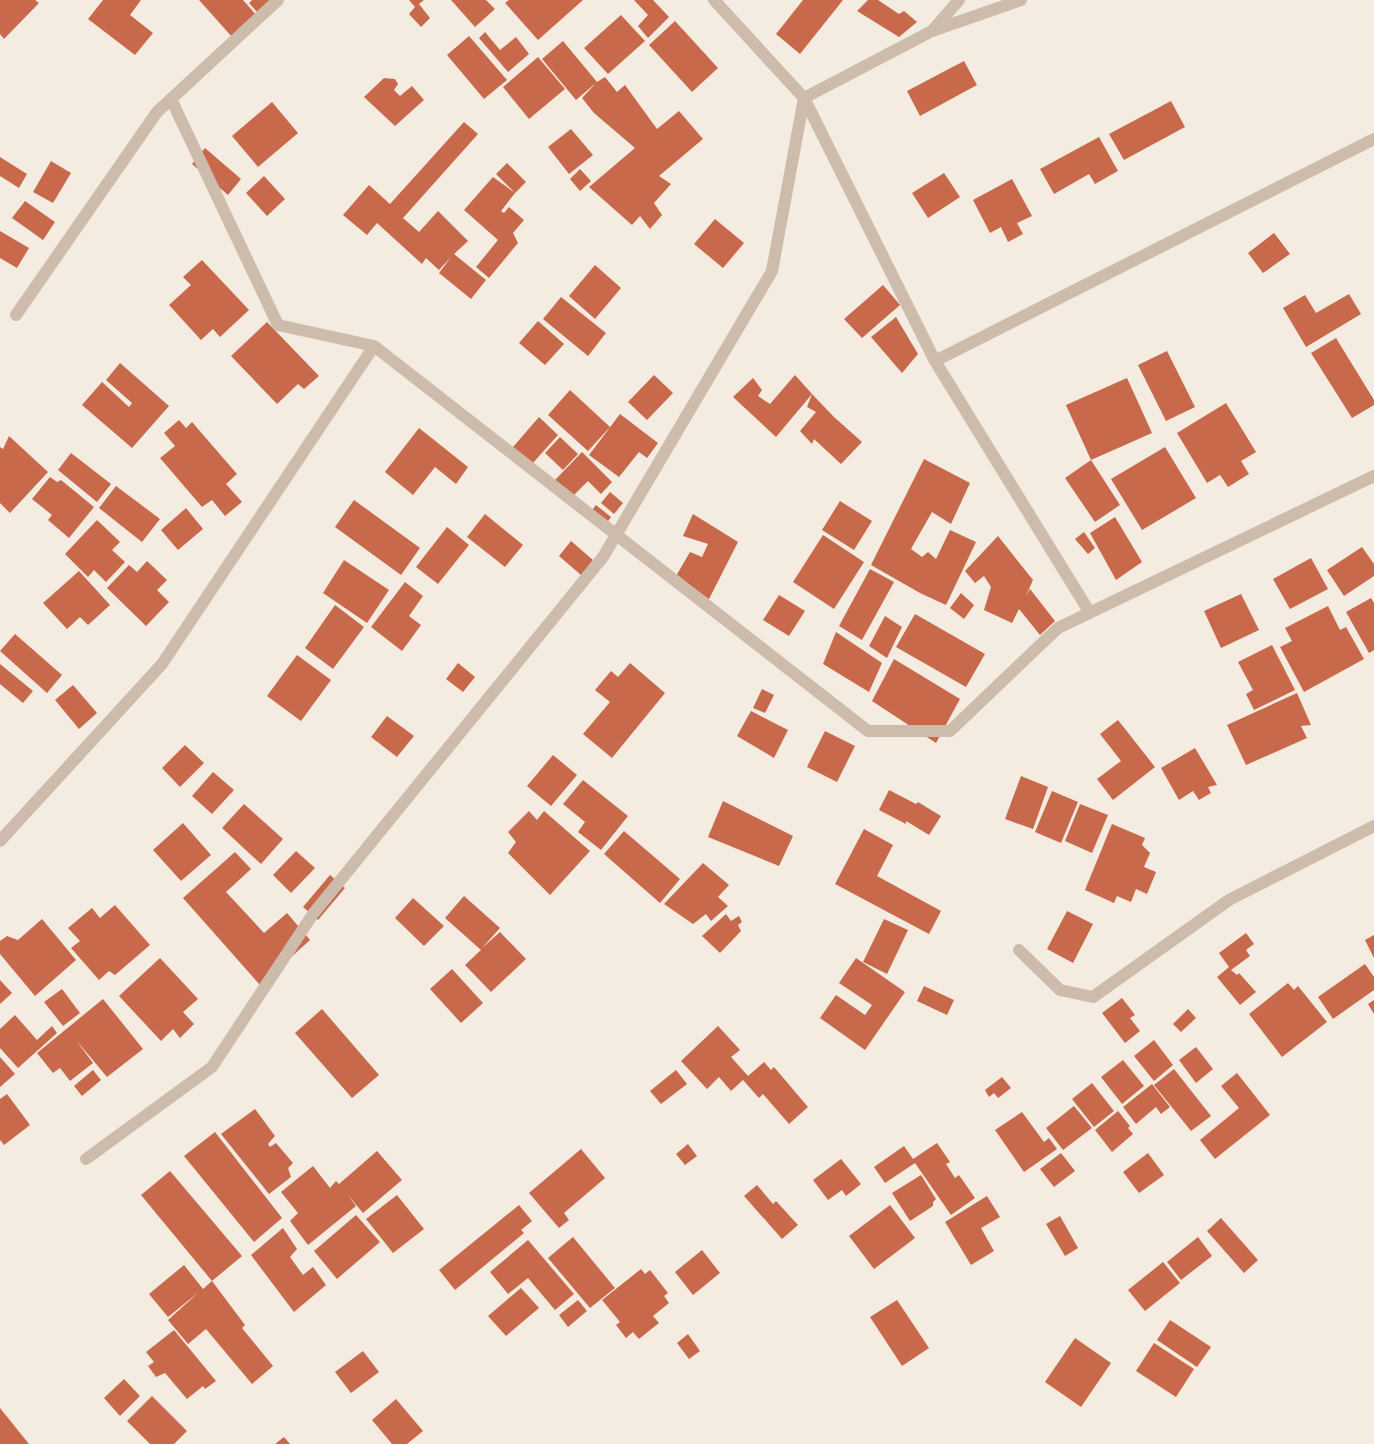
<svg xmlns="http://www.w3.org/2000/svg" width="1374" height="1444" font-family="Overpass,sans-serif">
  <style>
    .building { fill: #c8694b }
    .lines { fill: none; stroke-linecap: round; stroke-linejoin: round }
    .street { stroke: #cdbbac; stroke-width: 12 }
  </style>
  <rect width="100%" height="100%" fill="#f4ebe1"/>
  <path class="building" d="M0,0H35L39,3L4,39L0,34Z
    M103,0H141L130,15L153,33L135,55L88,19Z
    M199,0H243L257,16L233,38Z
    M252,0H270L258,13L249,3Z
    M409,0H424L419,4L430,18L421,27L409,14L415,7Z
    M451,0H486L495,9L475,27Z
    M509,0H583L538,40L505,3Z
    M634,0H653L669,17L648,38L638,26L648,15Z
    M803,0H843L800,54L776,34Z
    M868,0H878L899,14L904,11L917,22L899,37L857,11Z
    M621,15L645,41L608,74L584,48Z
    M675,21L718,68L692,92L649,45Z
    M485,32L500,50L516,37L529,54L508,72L479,38Z
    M469,36L507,80L484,99L447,55Z
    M563,41L597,82L605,77L617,92L625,85L657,129L679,111L703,139L659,176L671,184L654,203L662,215L650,229L640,216L632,225L589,187L635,148L594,113L582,98L596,83L576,100L542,59Z
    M538,57L565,89L529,119L503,87Z
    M964,61L977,85L920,116L907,91Z
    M384,78L395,79L398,84L394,90L400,96L412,86L424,100L395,126L364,97Z
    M1171,101L1185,127L1124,160L1109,134Z
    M272,102L298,133L258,167L232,136Z
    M464,122L478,134L403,218L419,232L438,211L468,241L454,254L486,280L471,299L439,273L451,257L439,270L426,258L422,264L377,223L367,235L343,215L369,185L390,204Z
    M571,129L593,155L569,174L548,147Z
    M1099,137L1118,171L1095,184L1089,174L1054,194L1040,169Z
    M205,148L241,179L228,195L192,164Z
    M0,157L27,174L19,188L0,176Z
    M51,161L71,173L53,203L33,192Z
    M507,163L526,182L515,193L496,174Z
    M580,169L591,181L580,191L570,179Z
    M944,173L960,197L928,218L912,193Z
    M264,176L285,199L267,216L246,193Z
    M493,177L515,193L501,211L504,213L509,207L524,220L513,233L518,243L489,278L476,267L498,240L464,210Z
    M1012,179L1032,216L1017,223L1023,234L1008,242L1001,227L990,233L973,200Z
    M25,201L55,222L43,240L12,218Z
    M715,219L744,243L723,268L694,244Z
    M0,231L29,248L17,268L0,258Z
    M1274,233L1290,254L1263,273L1248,253Z
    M202,260L249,310L220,337L213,329L201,340L169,305L191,285L183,277Z
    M595,265L621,288L595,319L569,296Z
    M883,285L900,305L862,338L844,319Z
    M1349,294L1361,314L1306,347L1283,308L1305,295L1316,313Z
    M561,297L606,333L588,356L543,319Z
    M896,317L918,354L902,373L871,337Z
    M538,321L564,344L545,365L519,343Z
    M267,322L319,376L304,389L298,384L277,404L231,356Z
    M1336,338L1374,400V405L1352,418L1311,353Z
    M1167,351L1195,407L1166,421L1138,365Z
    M120,363L169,406L132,448L82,405L102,382L129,407L132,403L106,380Z
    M654,375L673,393L647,420L628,402Z
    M795,375L812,394L776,437L733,397L753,378L762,390L758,396L770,404Z
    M1127,378L1152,433L1091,460L1066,405Z
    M570,390L610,427L588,451L548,415Z
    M812,394L834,417L862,442L841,464L814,439L812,444L800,431L816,412L807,407Z
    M1226,403L1256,452L1241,461L1249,474L1228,487L1220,475L1207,483L1177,433Z
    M620,414L658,443L647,458L639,452L619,477L589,455Z
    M539,417L558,435L532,464L513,447Z
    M179,420L186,428L192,422L237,474L226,484L242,502L225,516L212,500L202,507L160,458L175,446L164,433Z
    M419,428L468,467L456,484L435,467L413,495L385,472Z
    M9,436L48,472L10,513L0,503V447L3,449Z
    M560,437L578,454L563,470L545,453Z
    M1165,447L1196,498L1142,530L1111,479Z
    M582,452L612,482L601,494L588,481L572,497L555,480Z
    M71,453L111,484L97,502L58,470Z
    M924,459L970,483L951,524L932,512L911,549L922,557L928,552L936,559L950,530L976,542L946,605L920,593L871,565Z
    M1091,460L1120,505L1095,522L1065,478Z
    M50,477L57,482L61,480L94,507L69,538L48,520L52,515L32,499Z
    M116,486L160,519L142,542L99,508Z
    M610,492L623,503L614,514L601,503Z
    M354,500L420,548L401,575L335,527Z
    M840,501L872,521L854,550L822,530Z
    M596,505L611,517L604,526L589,514Z
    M186,508L203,529L178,550L161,530Z
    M485,514L523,545L505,567L467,537Z
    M693,514L738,542L709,599L676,576L690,552L702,557L708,544L683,536Z
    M1115,517L1142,562L1116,580L1090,533Z
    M97,520L120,542L112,550L125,562L106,582L94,570L88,577L65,554Z
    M447,527L469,545L438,584L416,567Z
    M1084,532L1095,548L1088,554L1075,539Z
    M823,535L864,562L834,609L793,582Z
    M998,536L1033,580L1026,596L1030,589L1055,621L1040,635L1019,609L1012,623L984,610L991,587L984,576L975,583L965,571Z
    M571,541L593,560L581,575L559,556Z
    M1362,547L1374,564V576L1344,596L1327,570Z
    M1311,558L1328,589L1290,609L1273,579Z
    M344,560L389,590L367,623L323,593Z
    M147,561L167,580L157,590L169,602L146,626L107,588L129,565L137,572Z
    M870,569L894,582L862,640L839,626Z
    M79,571L110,605L88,625L80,617L67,629L43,603Z
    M405,582L423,596L409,616L421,625L402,651L371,627Z
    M961,593L974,605L964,619L950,608Z
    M1241,594L1259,630L1221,648L1204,611Z
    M779,595L805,611L789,636L763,620Z
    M1371,598L1374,603V650L1369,653L1346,612Z
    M335,605L364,627L333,669L305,648Z
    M1328,606L1340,630L1346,627L1364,659L1304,692L1280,647L1292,641L1285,628Z
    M915,614L985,654L966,687L896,647Z
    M885,616L902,627L887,658L869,646Z
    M836,632L882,663L869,692L823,664Z
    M15,634L62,675L47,693L0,651Z
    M1272,645L1295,690L1254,710L1246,694L1253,690L1238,662Z
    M297,655L331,680L301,721L267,696Z
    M894,659L960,699L936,743L872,701Z
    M458,663L475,677L463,692L446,679Z
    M630,663L665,693L612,758L583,734L610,702L595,690L611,671L618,677Z
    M0,664L33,691L23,703L0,684Z
    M73,685L97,713L79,729L55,700Z
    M762,689L774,695L765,713L753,708Z
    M1297,693L1311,725L1301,726L1307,738L1246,765L1227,725Z
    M751,711L788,730L774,758L737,736Z
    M387,716L414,736L397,757L371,737Z
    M1118,720L1155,767L1113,800L1097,779L1121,761L1100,734Z
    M825,731L855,746L837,782L807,767Z
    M185,745L204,763L180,787L162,768Z
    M1195,748L1217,785L1208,787L1211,793L1199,800L1193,791L1179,800L1161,768Z
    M553,755L577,775L551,806L527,786Z
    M213,772L234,790L212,814L192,796Z
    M1021,776L1048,787L1033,829L1005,819Z
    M583,780L628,816L601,850L578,832L585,822L563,804Z
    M889,790L916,804L918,802L941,816L929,835L906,821V824L879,810Z
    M1052,791L1078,802L1061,843L1035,832Z
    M723,801L793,836L779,866L708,837Z
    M244,804L283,839L261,864L222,828Z
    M1080,804L1108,815L1092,853L1065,841Z
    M529,811L537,820L544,811L590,851L550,895L508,853L516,842L508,832Z
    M183,823L211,855L181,881L153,850Z
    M1112,824L1145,838L1142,845L1150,853L1144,867L1156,872L1147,894L1136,889L1131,902L1117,896L1114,903L1085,890Z
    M864,829L893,845L877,876L941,911L929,934L835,884Z
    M624,831L680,879L660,903L604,854Z
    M296,851L315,868L291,893L273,875Z
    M235,852L251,869L226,892L264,933L287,913L310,940L260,985L183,898Z
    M703,863L729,885L718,897L728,906L711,921L706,914L693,924L664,904Z
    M330,875L345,888L318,920L303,907Z
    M464,896L500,928L482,948L500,932L526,959L491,992L465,965L481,950L445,918Z
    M413,898L444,926L424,946L395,918Z
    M115,905L150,945L115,975L109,971L99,980L71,948L80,941L68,928L92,908L100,918Z
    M1067,911L1093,924L1073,963L1047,949Z
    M726,914L731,921L739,916L742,922L738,925L741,931L720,953L702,936Z
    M42,919L76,960L35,996L0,954V941L7,936L18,940Z
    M884,919L908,930L887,974L863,962Z
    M1246,933L1254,944L1246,950L1250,956L1231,970L1237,975L1239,973L1256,992L1240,1005L1217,977L1229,967L1219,953Z
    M1374,935V958L1365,940Z
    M160,958L198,999L183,1012L194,1024L180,1038L173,1029L161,1041L119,996Z
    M856,958L905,992L865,1050L820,1018L836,995L865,1015L872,1005L839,983Z
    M1365,964L1374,977V990L1333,1019L1318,997Z
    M452,969L483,1003L461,1023L430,989Z
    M0,980L12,993L0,1004Z
    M1288,983L1294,990L1298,986L1327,1022L1282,1057L1249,1014Z
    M924,986L954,1000L947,1015L917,1001Z
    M62,989L80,1013L63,1026L44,1002Z
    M1122,998L1135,1015L1130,1018L1140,1031L1125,1043L1102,1013Z
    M103,999L143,1049L107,1077L76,1040L93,1063L70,1081L60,1068L53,1073L37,1053Z
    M1374,1000V1014L1368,1004Z
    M322,1009L379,1075L352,1098L295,1033Z
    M1188,1009L1196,1018L1181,1032L1173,1024Z
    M15,1015L37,1040L52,1026L57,1033L18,1068L0,1048V1029Z
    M718,1026L740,1050L731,1057L748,1076L764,1062L771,1070L774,1067L808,1107L789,1124L763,1094L759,1098L743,1080L731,1091L719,1077L707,1089L681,1061Z
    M1154,1040L1173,1065L1154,1081L1134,1056Z
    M1196,1047L1213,1069L1196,1083L1179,1060Z
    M0,1057L15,1074L0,1087Z
    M1123,1060L1144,1086L1122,1104L1101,1077Z
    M1174,1069L1211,1116L1191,1131L1154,1085Z
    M93,1070L101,1080L82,1096L74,1086Z
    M676,1070L687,1084L661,1104L650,1091Z
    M1237,1073L1270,1115L1215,1159L1200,1140L1239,1108L1221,1086Z
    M1002,1077L1011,1088L998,1098L994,1093L989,1097L985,1090Z
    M1092,1083L1114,1111L1094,1127L1072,1099Z
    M1152,1084L1170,1107L1161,1114L1156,1107L1136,1124L1123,1107Z
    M7,1094L30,1125L4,1145L0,1140V1099Z
    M1074,1106L1092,1128L1063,1150L1046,1128Z
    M255,1109L275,1136L268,1144L270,1147L276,1143L293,1163L288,1168L291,1177L269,1194L221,1134Z
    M1118,1111L1130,1126L1128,1128L1133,1134L1112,1152L1095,1130Z
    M1022,1112L1044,1142L1049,1138L1057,1149L1024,1172L995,1130Z
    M215,1132L282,1218L254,1242L184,1156Z
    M937,1143L950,1162L946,1164L955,1178L959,1175L975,1198L951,1215L915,1163L885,1183L874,1167L904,1146L913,1159Z
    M688,1144L697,1156L685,1165L676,1154Z
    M581,1149L605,1178L564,1213L569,1220L559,1228L529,1193Z
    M377,1151L402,1180L363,1213L347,1194L356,1206L308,1245L290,1221L298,1213L281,1192L313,1166L330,1188L336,1181L339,1184Z
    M1061,1153L1075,1171L1054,1187L1040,1169Z
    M1148,1153L1164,1175L1139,1193L1123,1172Z
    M841,1159L861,1184L846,1196L842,1190L828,1200L813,1180Z
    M170,1171L242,1256L212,1281L141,1195Z
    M921,1175L936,1199L933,1202V1206L910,1221L892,1193Z
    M757,1185L773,1204L776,1201L798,1225L782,1239L744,1196Z
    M397,1195L424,1229L393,1253L366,1219Z
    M987,1196L1000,1217L981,1228L994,1251L971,1265L945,1222Z
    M519,1205L532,1221L521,1230L524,1233L455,1290L439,1270Z
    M890,1205L915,1238L874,1269L849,1236Z
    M356,1215L380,1242L337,1279L314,1251Z
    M1060,1216L1078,1248L1065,1256L1046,1224Z
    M1221,1218L1258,1260L1244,1273L1207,1231Z
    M283,1228L297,1249L290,1257L303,1275L313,1267L326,1285L294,1312L251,1255Z
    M573,1237L615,1288L590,1308L548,1258Z
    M1198,1237L1212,1256L1181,1280L1167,1262Z
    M528,1240L574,1294L555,1310L528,1278L508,1294L490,1272Z
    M702,1250L720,1273L693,1295L675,1272Z
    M1163,1262L1180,1283L1145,1311L1128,1290Z
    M184,1265L203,1289L212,1281L245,1325L242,1328L273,1366L252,1384L206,1329L188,1344L168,1320L199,1292L168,1317L149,1294Z
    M641,1269L645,1274L650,1270L668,1293L664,1296L669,1303L653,1316L659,1323L639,1339L633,1332L626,1338L616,1325L620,1322L602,1300Z
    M521,1288L539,1308L506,1336L488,1316Z
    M578,1300L587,1311L568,1327L559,1315Z
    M897,1300L929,1348L902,1366L870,1317Z
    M1170,1320L1211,1347L1197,1367L1157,1340Z
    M174,1330L216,1381L205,1389L203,1386L187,1399L165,1373L156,1377L148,1366L154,1362L146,1352Z
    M688,1334L700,1351L689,1359L677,1343Z
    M1075,1338L1111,1363L1081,1407L1045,1382Z
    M1154,1343L1194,1369L1176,1397L1136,1371Z
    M363,1351L379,1372L351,1393L335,1372Z
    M124,1379L140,1396L120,1416L104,1398Z
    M152,1396L187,1431L174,1444H150L127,1421Z
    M396,1399L423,1431L407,1444H392L372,1420Z
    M0,1408L29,1444H0Z
    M284,1437L290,1444H275Z"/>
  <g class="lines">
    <path class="street" d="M714,0L804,98L935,361L1090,613
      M933,30L959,0
      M171,99L278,325L374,346L868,731H950L1058,628L1374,476
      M16,315L157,112L278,0
      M935,361L1374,139
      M0,841L162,664L374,346
      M1019,950L1060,990L1093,997L1229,900L1374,826
      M86,1159L212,1067L313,914L603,557L772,271L804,98L932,31L1021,0"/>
  </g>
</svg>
